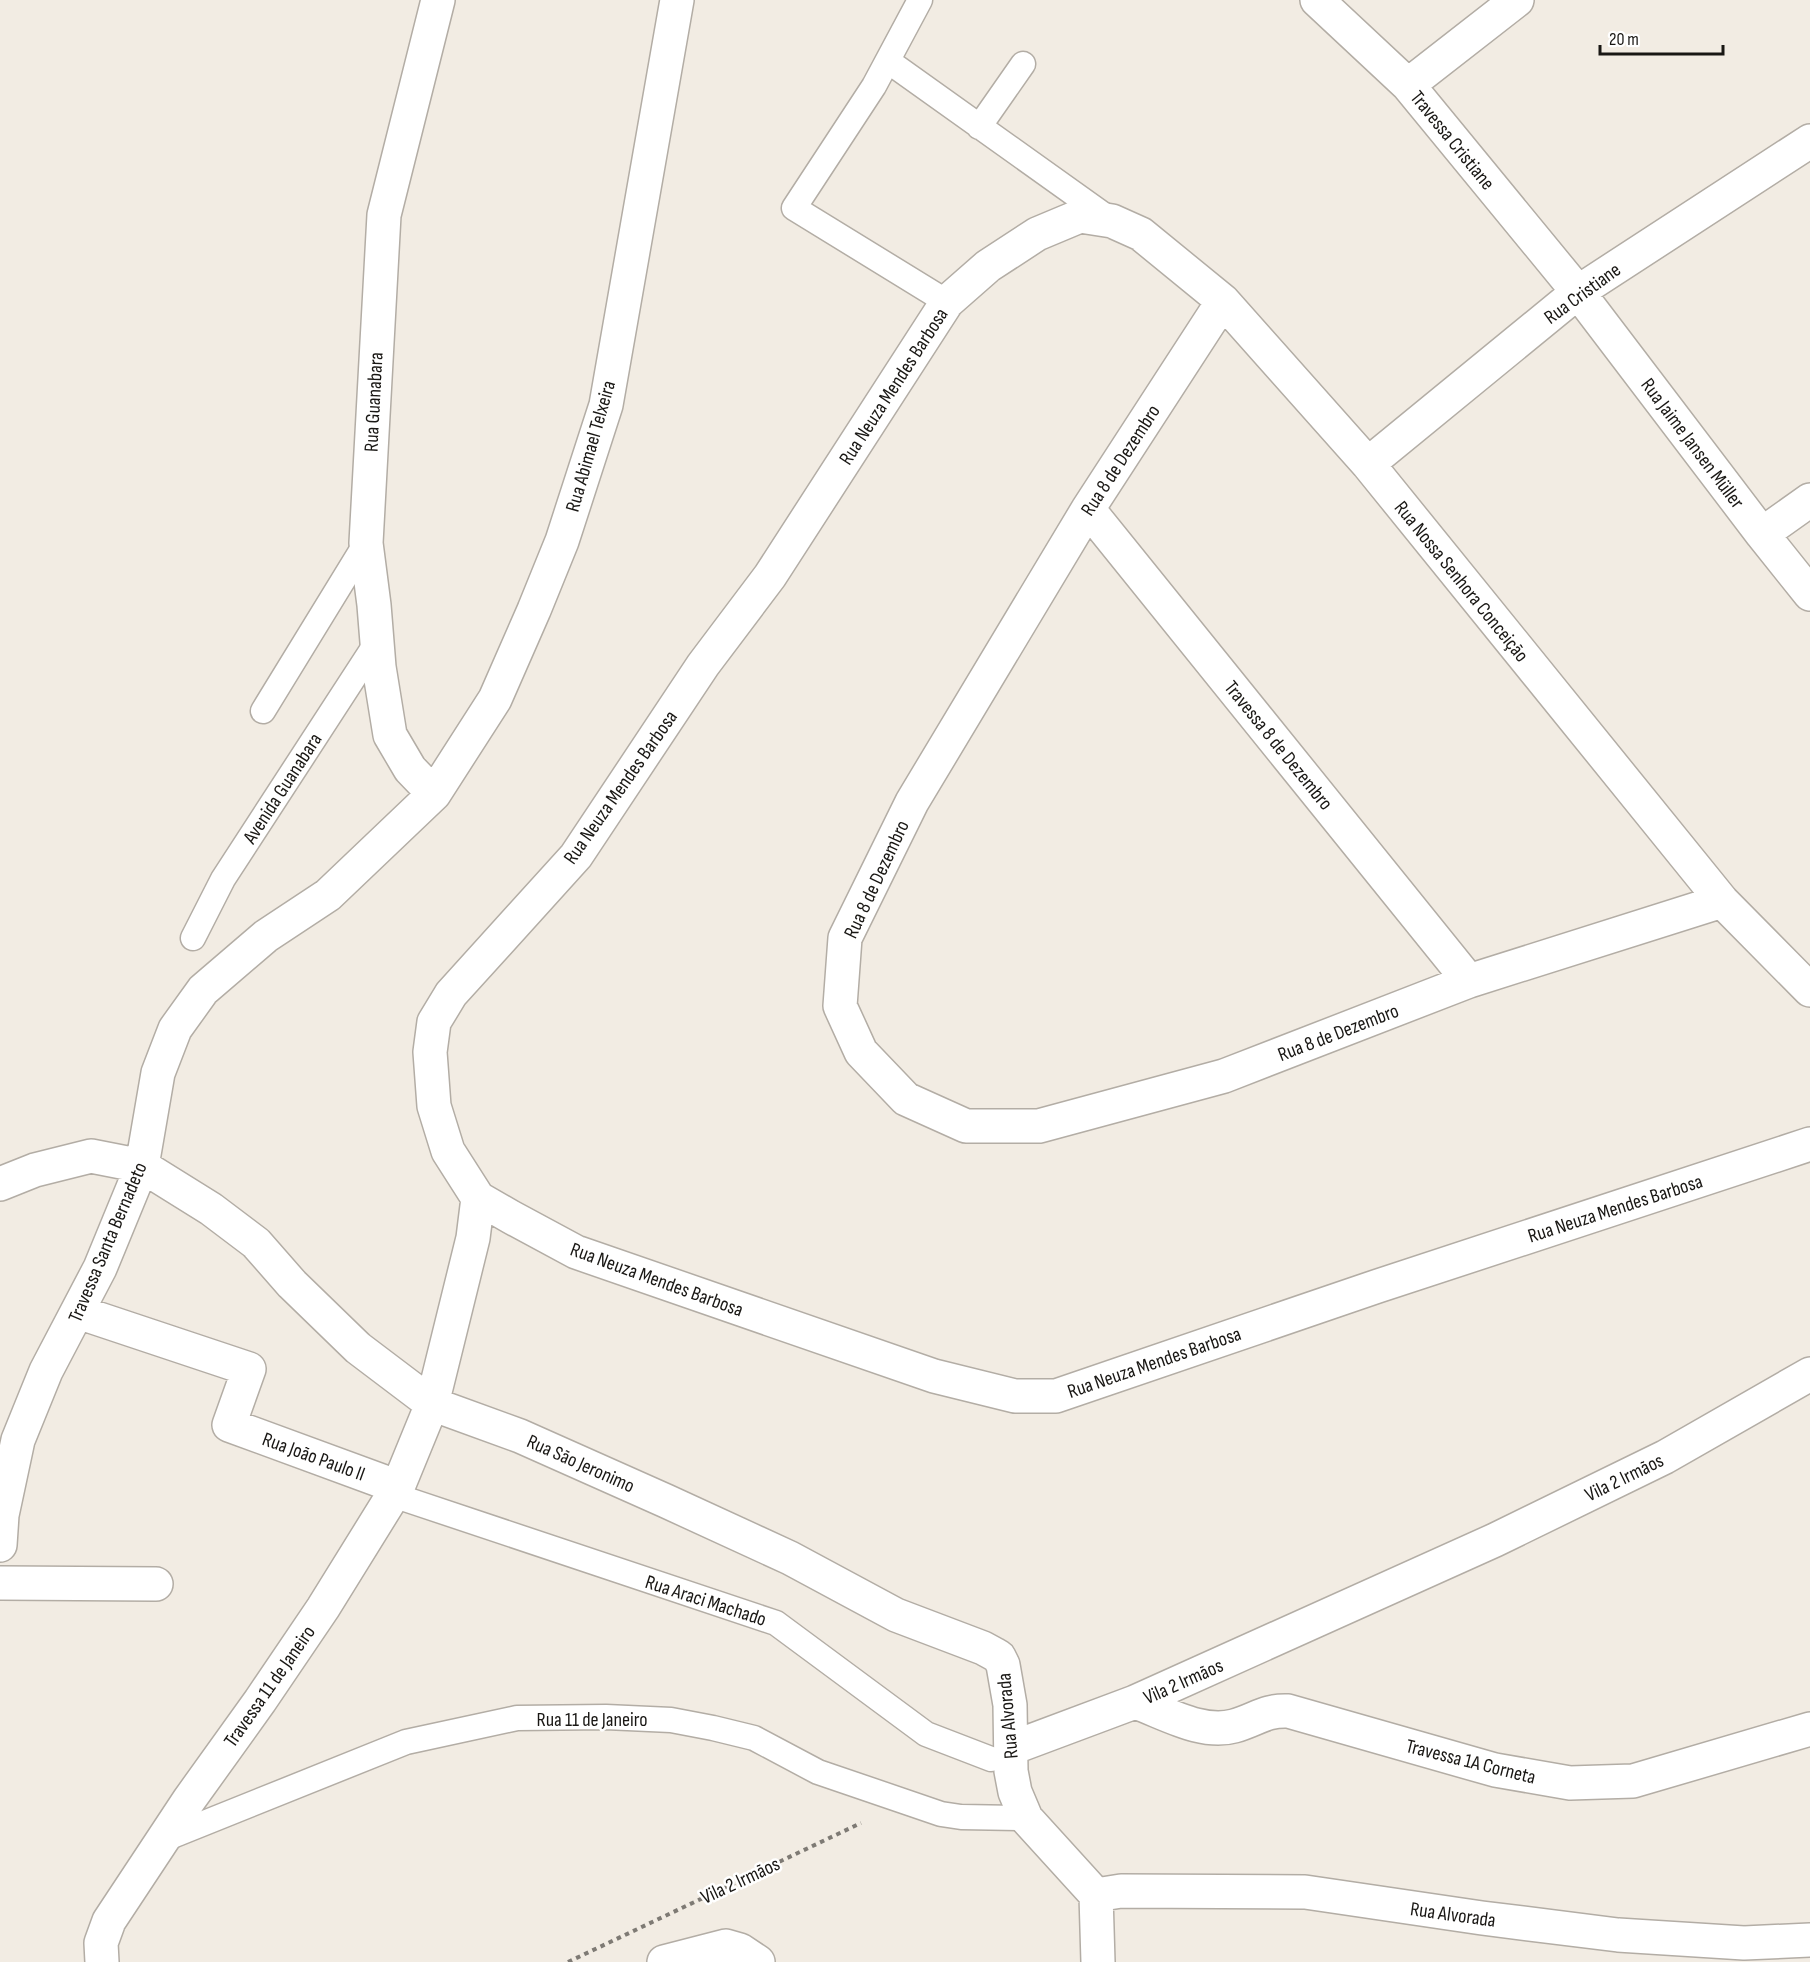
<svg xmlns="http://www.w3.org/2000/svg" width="1810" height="1962" font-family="'Sofia Sans Condensed',sans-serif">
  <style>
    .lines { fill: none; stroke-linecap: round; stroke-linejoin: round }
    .service-casing { stroke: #b3ada5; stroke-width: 27 }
    .minor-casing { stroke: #b3ada5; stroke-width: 36 }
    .path { stroke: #7e7a74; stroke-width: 4; stroke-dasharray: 4.5 4.5; stroke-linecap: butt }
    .service { stroke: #fff; stroke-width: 24 }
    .minor { stroke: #fff; stroke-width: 33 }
    .labels { text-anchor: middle; stroke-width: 5; stroke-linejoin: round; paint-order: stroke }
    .street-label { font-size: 20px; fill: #191714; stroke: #fff }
  </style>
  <rect width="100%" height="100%" fill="#f2ece3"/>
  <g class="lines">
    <defs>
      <path id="service" d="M920,0L874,86L794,208L947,302
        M888,61L1108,218
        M979,127L1023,64
        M263,711L366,543
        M193,938L223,879L377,642
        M393,1495L776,1623L926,1734L991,1759
        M162,1840L406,1742L517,1718L606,1717L671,1720L713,1728L754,1738L818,1772L941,1814L961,1817L1026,1818"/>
      <path id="minor" d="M1317,0L1408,85L1578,292L1762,534L1810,594
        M1408,85L1517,0
        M1223,301L1088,509L912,802L845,938L840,1006L861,1052L906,1099L966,1126H1039L1224,1076L1469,981L1722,901
        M1368,464L1578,292L1810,141
        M1088,509L1469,981
        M1762,534L1810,500
        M434,794L410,769L390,735L379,667L374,605L366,543L384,215L438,0
        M1810,990L1722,901L1368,464L1223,301L1141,234L1112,221L1080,216L1037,234L988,266L947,302L770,576L703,665L576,856L451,994L434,1022L430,1052L434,1106L448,1151L478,1198L511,1217L576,1252L934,1376L1015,1396H1056L1378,1286L1810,1144
        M0,1184L35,1170L91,1156L142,1166L211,1209L256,1243L292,1284L358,1348L432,1404L520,1436L666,1501L790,1558L896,1615L983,1648L994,1654L999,1657L1003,1665L1010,1705L1011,1771L1015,1792L1026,1818L1096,1895L1098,1962
        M78,1312L249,1369L229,1425L398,1487
        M0,1545L2,1515L18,1440L46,1371L100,1268L142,1166L158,1073L175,1029L203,990L266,936L328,895L434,794L495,699L534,610L562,541L606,405L677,0
        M0,1583L156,1584
        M1135,1702C1166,1713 1202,1735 1234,1726C1256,1720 1265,1710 1288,1711L1495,1770L1570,1783L1633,1781L1810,1729
        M1012,1748L1135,1702L1495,1540L1665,1457L1810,1374
        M1096,1895L1121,1891L1305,1892L1482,1918L1618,1935L1744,1943L1810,1940
        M102,1962L101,1943L109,1921L189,1800L260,1701L323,1608L398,1487L432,1404L473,1238L478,1198
        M664,1962L726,1946L740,1950L758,1962"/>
    </defs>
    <use href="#service" class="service-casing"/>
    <use href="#minor" class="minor-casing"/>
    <path class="path" d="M568,1962L861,1823"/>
    <use href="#service" class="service"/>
    <use href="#minor" class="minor"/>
  </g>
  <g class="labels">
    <g class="street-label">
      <text transform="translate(1453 140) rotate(51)" y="7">Travessa Cristiane</text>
      <text transform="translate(1582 293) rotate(-36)" y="7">Rua Cristiane</text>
      <text transform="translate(893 386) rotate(-57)" y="7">Rua Neuza Mendes Barbosa</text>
      <text transform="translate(373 402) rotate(-87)" y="7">Rua Guanabara</text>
      <text transform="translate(1693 443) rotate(53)" y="7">Rua Jaime Jansen Müller</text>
      <text transform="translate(590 446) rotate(-74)" y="7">Rua Abimael Telxeira</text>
      <text transform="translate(1120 460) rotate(-57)" y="7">Rua 8 de Dezembro</text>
      <text transform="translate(1462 581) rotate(51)" y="7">Rua Nossa Senhora Conceição</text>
      <text transform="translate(1279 745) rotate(51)" y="7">Travessa 8 de Dezembro</text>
      <text transform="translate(620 787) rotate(-55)" y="7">Rua Neuza Mendes Barbosa</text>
      <text transform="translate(282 788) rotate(-57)" y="7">Avenida Guanabara</text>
      <text transform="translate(876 879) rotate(-65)" y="7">Rua 8 de Dezembro</text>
      <text transform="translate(1338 1032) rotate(-21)" y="7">Rua 8 de Dezembro</text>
      <text transform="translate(1615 1208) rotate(-18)" y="7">Rua Neuza Mendes Barbosa</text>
      <text transform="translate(107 1242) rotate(-67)" y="7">Travessa Santa Bernadeto</text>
      <text transform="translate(657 1279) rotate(20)" y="7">Rua Neuza Mendes Barbosa</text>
      <text transform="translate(1154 1362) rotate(-19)" y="7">Rua Neuza Mendes Barbosa</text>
      <text transform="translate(314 1456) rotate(20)" y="7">Rua João Paulo II</text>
      <text transform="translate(581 1463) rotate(24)" y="7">Rua São Jeronimo</text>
      <text transform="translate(1624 1477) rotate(-26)" y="7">Vila 2 Irmãos</text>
      <text transform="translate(706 1600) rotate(18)" y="7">Rua Araci Machado</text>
      <text transform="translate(1183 1681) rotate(-24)" y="7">Vila 2 Irmãos</text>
      <text transform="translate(269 1686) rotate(-55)" y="7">Travessa 11 de Janeiro</text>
      <text transform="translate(1007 1716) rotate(-95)" y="7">Rua Alvorada</text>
      <text x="592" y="1726">Rua 11 de Janeiro</text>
      <text transform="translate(1471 1761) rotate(14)" y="7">Travessa 1A Corneta</text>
      <text transform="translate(740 1880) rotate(-25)" y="7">Vila 2 Irmãos</text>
      <text transform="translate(1453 1914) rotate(8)" y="7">Rua Alvorada</text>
    </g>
  </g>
  <path d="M1600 45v9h123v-9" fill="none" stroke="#191714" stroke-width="3"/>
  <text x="1609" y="45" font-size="18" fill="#191714" stroke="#ffffff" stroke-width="4.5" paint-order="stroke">20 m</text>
</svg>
